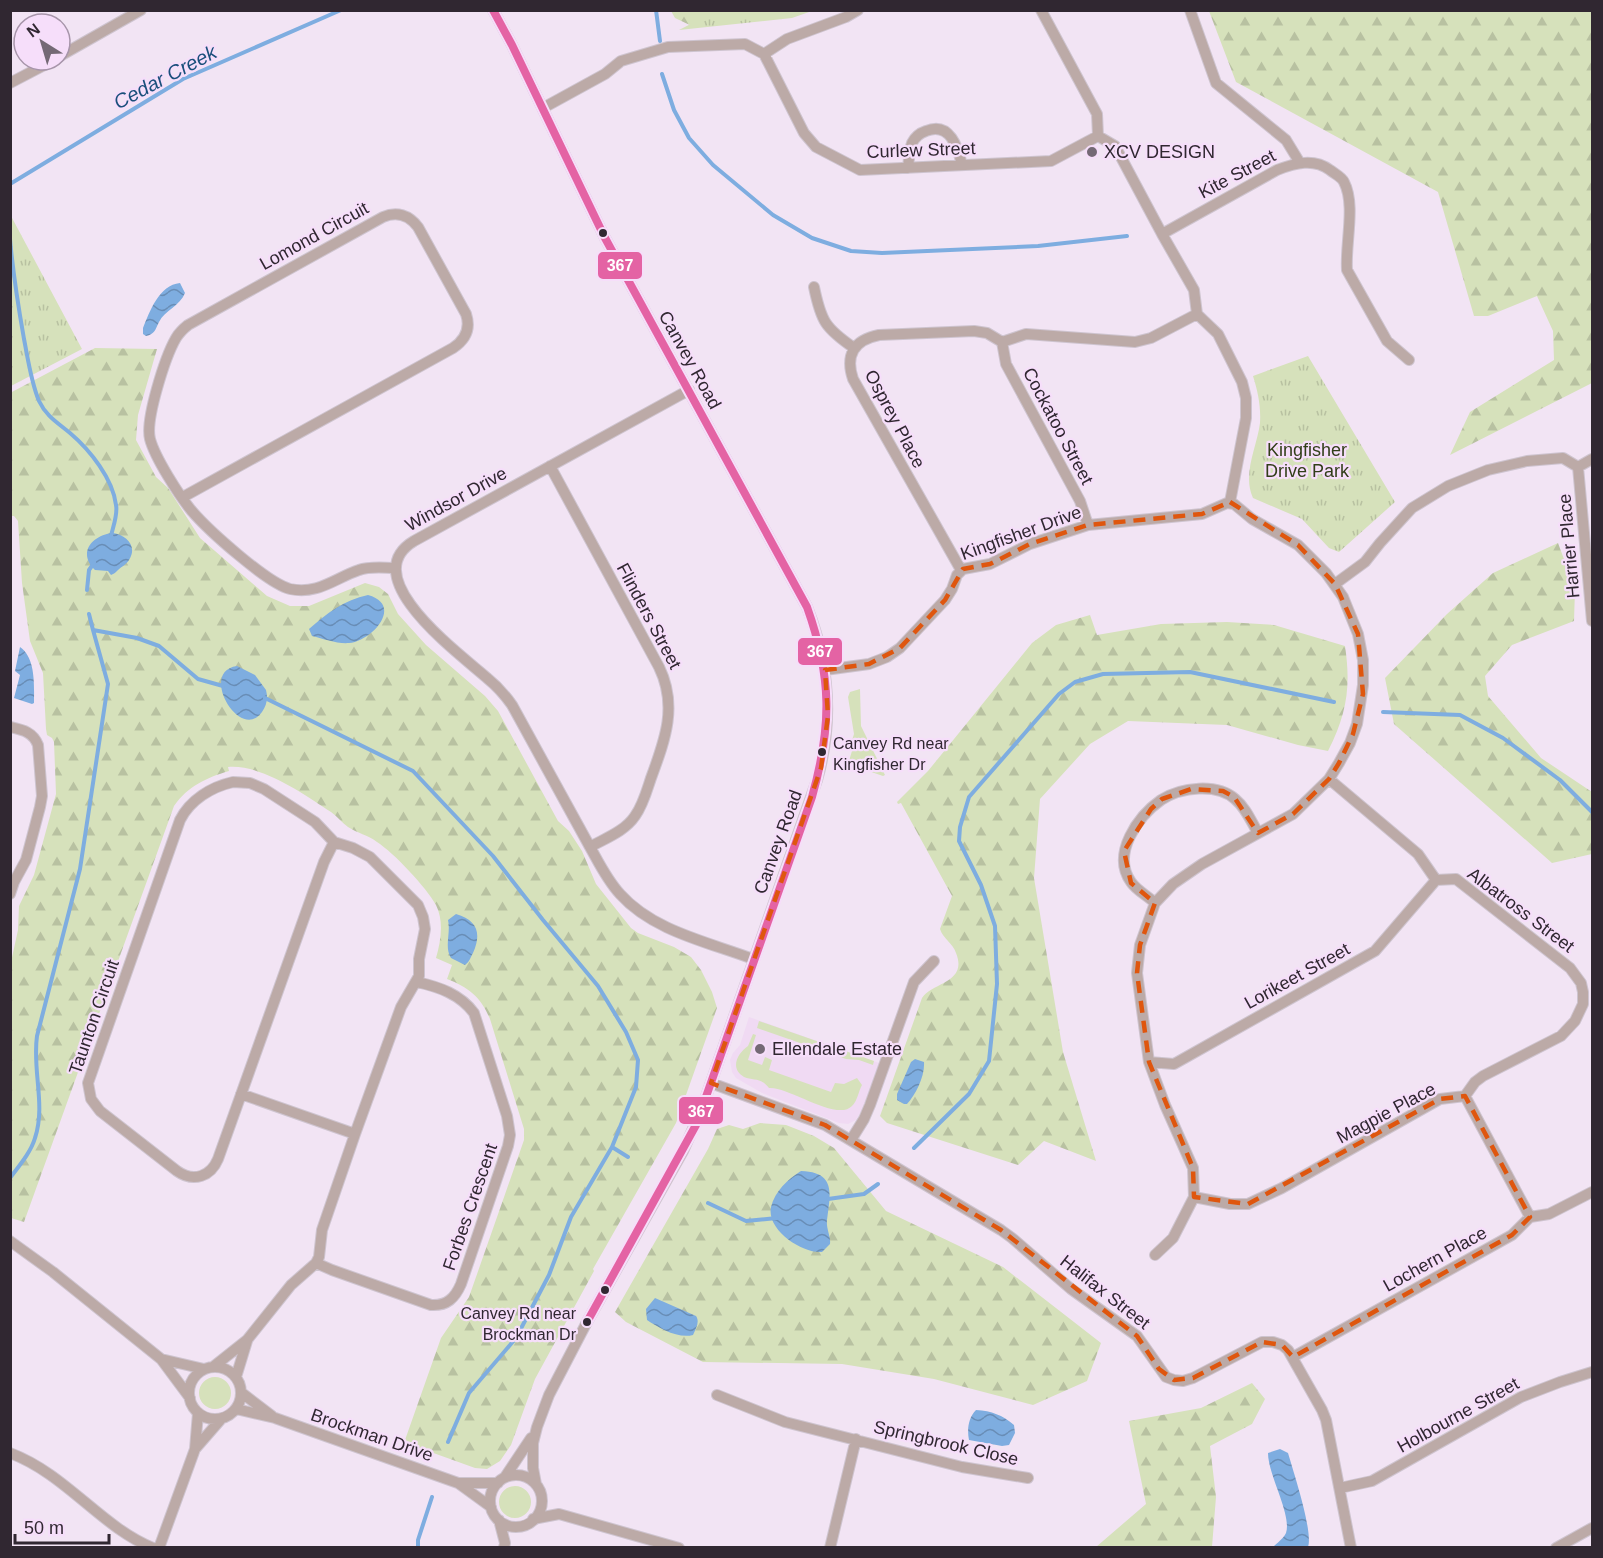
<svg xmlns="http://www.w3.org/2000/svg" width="1603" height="1558" font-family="Helvetica,sans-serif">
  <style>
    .built { fill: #f0daf3 }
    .forest { fill: url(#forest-firs) }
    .park { fill: url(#park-tufts) }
    .garden { fill: #d6e1bb }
    .water { fill: url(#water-waves) }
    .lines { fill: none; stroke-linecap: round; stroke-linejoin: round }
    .stream { stroke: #7eade0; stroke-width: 4 }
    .minor-casing { stroke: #cec4cf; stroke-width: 12 }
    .minor { stroke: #bcaaa7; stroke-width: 10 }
    .bus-1-casing { stroke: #f6defa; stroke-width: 12 }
    .bus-1 { stroke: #e463a4; stroke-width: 8 }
    .marked { fill: none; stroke: #df560e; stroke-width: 4.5; stroke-dasharray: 12 8; stroke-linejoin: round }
    .poi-dot { fill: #746975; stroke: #f6defa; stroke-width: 2 }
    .bus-dot { fill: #302731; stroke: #f6defa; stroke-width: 2 }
    .labels { text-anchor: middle; stroke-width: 4.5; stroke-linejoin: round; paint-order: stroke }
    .bus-label { font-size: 16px; fill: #302731; stroke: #f6defa; text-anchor: start }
    .street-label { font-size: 18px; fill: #302731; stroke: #f6defa }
    .poi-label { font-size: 18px; fill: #302731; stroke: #f6defa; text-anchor: start }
    .park-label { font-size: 18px; fill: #313e18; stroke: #f6defa }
    .water-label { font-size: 20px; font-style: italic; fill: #1a4f7b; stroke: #f6defa }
    .line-badge { stroke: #f6defa; stroke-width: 2 }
    .badge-label { font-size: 16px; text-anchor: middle; font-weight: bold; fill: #fff }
  </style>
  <defs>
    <pattern id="forest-firs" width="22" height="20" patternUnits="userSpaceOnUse" patternTransform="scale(1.5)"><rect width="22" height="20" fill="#d6e1bb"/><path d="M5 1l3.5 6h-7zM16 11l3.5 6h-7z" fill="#b8c1a1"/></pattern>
    <pattern id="park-tufts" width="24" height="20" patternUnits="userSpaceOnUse" patternTransform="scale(1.5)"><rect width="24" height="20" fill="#d6e1bb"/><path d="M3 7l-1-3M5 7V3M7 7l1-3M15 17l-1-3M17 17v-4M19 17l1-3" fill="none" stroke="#b8c1a1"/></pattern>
    <pattern id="water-waves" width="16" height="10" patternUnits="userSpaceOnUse" patternTransform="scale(1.5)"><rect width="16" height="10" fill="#7eade0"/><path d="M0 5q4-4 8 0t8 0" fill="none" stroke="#688db6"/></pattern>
  </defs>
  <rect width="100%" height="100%" fill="#f2e4f4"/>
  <path class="built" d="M749,1017L879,1063L863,1108L856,1120L848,1124L839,1123L762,1093L736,1078L732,1072L730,1060L733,1053L740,1045Z"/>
  <path class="forest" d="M671,11H782L694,27L675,18Z
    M1209,11H1592V383L1450,455L1470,412L1554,360L1553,331L1537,296L1488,316H1474L1438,192L1236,82Z
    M95,348L157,349L138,415L136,440L156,477L168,488L200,538L267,596L290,606H309L365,583L379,587L388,594L398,614L426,645L485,696L498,711L558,821L569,831L582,851L596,884L631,928L638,933L674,947L691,957L701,970L712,992L717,1008L676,1123L593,1269L594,1271L535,1379L511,1445L500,1461L487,1469L475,1468L414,1446L405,1440L441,1338L469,1297L524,1140V1129L490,1019C481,997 468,987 447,979L452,965L436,958C441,941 444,921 436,905C426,887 394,853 377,842C368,835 357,833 348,827C342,823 337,816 331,812C304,794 261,764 228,767L229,771C206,778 188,786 174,806L24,1222L11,1218V962L18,930L19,906L34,875L56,794L54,742L52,738L47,735L46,729L43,673L30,641L22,583L18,521L14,516H11L10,393Z
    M1558,543L1575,589L1574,621L1512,645L1485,676L1488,696L1541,758L1592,792V854L1552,863L1394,724L1385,678L1447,614L1493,573Z
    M1090,615L1097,635L1161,624L1227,622L1274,625L1345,646C1351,686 1347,714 1328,751L1298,745L1227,725L1128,721L1090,744L1040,799L1034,878L1063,1052L1096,1161L1044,1141L1018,1165L887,1123L880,1116L922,998C933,982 968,983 956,953C953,943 943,939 940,929L952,896L901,803L898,804L897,802L928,771L1032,643L1056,625Z
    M760,1123L786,1125L814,1136L834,1148L886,1211L1003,1267L1101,1343L1087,1381L1033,1405L934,1379L842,1364L703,1362L626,1322L615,1312L708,1149L717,1129L729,1125L743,1129Z
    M1252,1383L1265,1399L1252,1424L1210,1446L1216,1497L1212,1547H1096L1146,1504L1129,1421L1201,1408Z"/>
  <path class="park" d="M716,11V10L812,11L792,18L679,30Z
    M11,216L82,349L11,386H10Z
    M1308,356L1395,502L1339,552L1329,548L1302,519L1253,498C1242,474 1257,447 1260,423C1261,406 1258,392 1253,376Z"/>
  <path class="garden" d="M860,689L861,726L885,775L883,776L848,764L852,751L849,750L854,734L848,697L850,692Z
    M759,1021L874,1061L873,1065L859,1060L846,1059L757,1028Z
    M753,1034L756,1035L748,1060L762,1065L765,1057L772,1060L769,1070L831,1092L835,1083L844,1084L857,1078L862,1085C858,1092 858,1100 852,1106C837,1122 788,1086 769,1088C761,1077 753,1081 744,1077C729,1068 738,1053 748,1046Z
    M199 1393a16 16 0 1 1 32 0a16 16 0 1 1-32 0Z
    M499 1502a16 16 0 1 1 32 0a16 16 0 1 1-32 0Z"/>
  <path class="water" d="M180,283L185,293C180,306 165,310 159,322C155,330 155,334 146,336L143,334V328C150,311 159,285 180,283Z
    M113,533C126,535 138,546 129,560C126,565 122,566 118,570C116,572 114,574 111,575L108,571L95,570C77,553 92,535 113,533Z
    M368,595C404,605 372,641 349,643C337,644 324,639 312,636L309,629C327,613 344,600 368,595Z
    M20,647C36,658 34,686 34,703L32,704L14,698L20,675L15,671Z
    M237,666L255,675L266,690C268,698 267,705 262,712C240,743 198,671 237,666Z
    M456,914C477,920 482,933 473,953C470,958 470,961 465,965L451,958C444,947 451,933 448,920Z
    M915,1059L924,1062C925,1076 916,1094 907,1104H904L897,1100V1094L911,1062Z
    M801,1171C837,1172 830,1195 827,1220C826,1229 831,1236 830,1244L822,1252C803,1254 766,1230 771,1207C775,1191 788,1179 801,1171Z
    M655,1298L696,1316C700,1322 696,1328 693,1335C678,1339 659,1328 647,1320L646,1309Z
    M976,1410C992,1411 1002,1415 1014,1425L1015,1433L1009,1445L1002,1446L969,1440C967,1430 968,1418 976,1410Z
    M1280,1449L1288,1453L1291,1463C1296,1480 1313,1533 1308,1547H1273C1277,1543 1283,1539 1286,1533C1292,1515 1268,1475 1268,1453Z"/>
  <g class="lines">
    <path class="stream" d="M656,10L660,41
      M662,74L674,110L689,138L713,165L773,215L812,238L851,251L882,253L1038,246L1127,236
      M10,184L183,79L341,10
      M10,239C13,273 18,305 24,339C28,359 31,382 39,401C46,416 58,423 70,433C90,450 113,479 116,505C118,514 113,527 111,536
      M87,590L89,570L94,563
      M89,614L93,630L137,638L159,646L198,679L223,686
      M265,698L413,771L493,856L543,920L598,986L626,1032L638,1060L636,1087L612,1147L628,1157
      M1383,712L1460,715L1503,738L1560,780L1592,812
      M914,1148L969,1094L989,1061L997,984L995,926L981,885L959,841L960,827L969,797L1059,694L1075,682L1103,674L1190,672L1334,702
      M10,1178C19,1166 31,1152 35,1138C46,1105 32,1070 37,1036L80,869L108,684L93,630
      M828,1199L864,1194L878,1184
      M708,1203L746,1221L777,1218
      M448,1442L469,1393L516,1338L549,1275L571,1217L612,1147
      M418,1548V1540L432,1497"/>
    <defs>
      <path id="minor" d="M493,10L512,45L605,238L807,607C829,663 834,721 817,780L701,1111L683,1151L587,1322L549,1395L537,1427L533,1443V1468L536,1484
        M1041,10L1097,114L1098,136L1115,146L1162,234L1194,290L1197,314L1218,334L1242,382L1246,398V418L1230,502
        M1190,10L1216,83L1286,140L1300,163
        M764,54L804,133L816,147L860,170L1051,161L1098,136
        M60,56L141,10
        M10,83L54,60
        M543,108L605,74L621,61L668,47L745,44L764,54L787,39L846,17L858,10
        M908,168C909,160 909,151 912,143C915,137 920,133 926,131C950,121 958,148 962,165
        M1162,234L1277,170C1295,163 1314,158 1330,170C1335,174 1342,177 1344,182C1356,205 1345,244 1347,270L1387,341L1409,360
        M814,287C821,321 825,328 854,348
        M1002,342L1006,364L1080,501L1088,525
        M550,466L659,667C678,706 665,740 651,778C647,790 643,805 635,816C625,831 606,838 590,847C599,863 607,880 620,894C653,931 708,942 753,959
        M1578,467L1592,621
        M183,497L453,348C465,340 471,329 466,314L418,227C409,215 397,211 383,217L188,325C183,329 179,333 176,338C165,357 145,420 150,439C155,458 179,495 191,510C208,530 267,583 290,589C318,595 335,578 359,570C370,566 384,568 395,568
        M961,570L853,379C845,355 854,340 879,335L974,331L987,333L1002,342L1026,334L1135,342L1151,338L1197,314
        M1335,584L1365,562L1380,543L1412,508L1448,486L1488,470L1527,461L1563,458L1578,467L1592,459
        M825,670L869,664L887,657L900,648L945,600L952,589L957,575L963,569L990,564L1030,544L1088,525L1202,514L1227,503L1234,504L1252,519L1298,545L1326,573L1343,597L1358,634L1363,660V685L1357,724L1350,743L1339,763L1329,779L1293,814L1202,864L1173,884L1155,903L1140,945L1137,973L1149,1062L1165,1105L1193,1168L1194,1197L1173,1238L1155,1255
        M10,727C23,730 33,732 38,745L42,796L40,807L26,860L14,882L10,894
        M233,782L250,783L264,789L315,822L334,842L324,862L218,1159C211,1176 194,1183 177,1171L100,1111L91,1099L88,1083L180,820C190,800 211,787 233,782Z
        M590,847L512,705C505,695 497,686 487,678C460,654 354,577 414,541L689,390
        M1155,903C1148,896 1136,890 1131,882C1111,854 1138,816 1161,800C1181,787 1217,783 1235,799C1246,808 1251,821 1258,833
        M1149,1062L1174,1064L1375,951L1436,880
        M711,1083L825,1125L1001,1230L1012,1238L1071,1289L1137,1336L1166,1377L1174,1380L1183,1381L1193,1378L1262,1342H1273L1282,1345L1288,1350L1322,1410L1326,1420L1351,1548
        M241,1094L355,1134
        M1465,1096L1530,1217
        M851,1140L864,1119L870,1105L914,982L934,961
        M1194,1197L1230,1204H1248L1282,1188L1440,1099L1465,1096L1475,1082L1483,1076L1561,1036L1575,1021L1583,1004V992L1581,983L1570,968L1456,879L1436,880L1418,854L1329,779
        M10,1241L53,1272L161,1359L190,1398
        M316,1263L332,1270L431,1305C447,1306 455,1298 461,1284L508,1146L510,1135L507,1116L474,1013C460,994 439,987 417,982
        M1293,1357L1512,1235L1530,1217L1549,1214L1592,1192
        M161,1359L204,1369
        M189 1393a26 26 0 1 1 52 0a26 26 0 1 1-52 0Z
        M213,1367L247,1340L291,1285L316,1263L319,1257L322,1230L355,1134L401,1007L419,976V959L425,929L423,917L418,905L370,857L353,848L334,842
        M236,1377L247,1341
        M242,1393L272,1416
        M717,1395L785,1422L962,1467L1028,1478
        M236,1409L275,1418L458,1483L491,1507
        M195,1449L222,1418
        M10,1453C66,1474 101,1527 153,1548
        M490 1501a26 26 0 1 1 52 0a26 26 0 1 1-52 0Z
        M505,1477L531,1438
        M458,1483H498
        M1340,1488L1372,1481L1521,1397L1560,1382L1592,1372
        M533,1519L559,1514L679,1548
        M499,1520L505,1543L504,1548
        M159,1548L195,1449L198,1413
        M830,1548L856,1439
        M1556,1548L1592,1528"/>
    </defs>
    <use href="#minor" class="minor-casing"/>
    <use href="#minor" class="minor"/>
    <defs>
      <path id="bus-1" d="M493,10L512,45L605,238L807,607C832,677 832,726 812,797L696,1125L587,1322"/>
    </defs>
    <use href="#bus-1" class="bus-1-casing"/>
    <use href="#bus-1" class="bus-1"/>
  </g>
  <path class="marked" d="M1230,502L1298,545L1335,584L1358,634L1363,694L1353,734L1339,763L1329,779L1293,814L1258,833L1234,797L1223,791L1191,789L1162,799L1151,809L1124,851L1131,883L1155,903L1140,945L1137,973L1149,1062L1193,1168L1194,1197L1248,1204L1440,1099L1465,1096L1530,1217L1512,1235L1293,1357L1282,1345L1262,1342L1193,1378L1174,1380L1159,1369L1137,1336L1001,1230L825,1125L711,1083L821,768L828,716L825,670L869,664L900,648L945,600L963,569L990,564L1030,544L1088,525L1202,514Z"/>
  <g class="poi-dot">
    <circle cx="1092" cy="152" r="6"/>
    <circle cx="760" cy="1049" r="6"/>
  </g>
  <g class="bus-dot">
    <circle cx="603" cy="233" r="5"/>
    <circle cx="822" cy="752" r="5"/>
    <circle cx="605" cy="1290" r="5"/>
    <circle cx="587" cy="1322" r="5"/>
  </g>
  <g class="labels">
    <g class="bus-label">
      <text x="833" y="749">Canvey Rd near<tspan x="833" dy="21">Kingfisher Dr</tspan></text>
      <text x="576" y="1319" text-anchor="end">Canvey Rd near<tspan x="576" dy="21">Brockman Dr</tspan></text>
    </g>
    <g class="street-label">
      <text transform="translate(921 150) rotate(-2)" y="6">Curlew Street</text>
      <text transform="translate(1237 174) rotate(-28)" y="6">Kite Street</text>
      <text transform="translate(314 236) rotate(-29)" y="6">Lomond Circuit</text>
      <text transform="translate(690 360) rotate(61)" y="6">Canvey Road</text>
      <text transform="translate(895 419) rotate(62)" y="6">Osprey Place</text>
      <text transform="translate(1058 426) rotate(62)" y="6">Cockatoo Street</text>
      <text transform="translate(456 499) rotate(-29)" y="6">Windsor Drive</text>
      <text transform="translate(1021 533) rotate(-20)" y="6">Kingfisher Drive</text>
      <text transform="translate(1569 546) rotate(-95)" y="6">Harrier Place</text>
      <text transform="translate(649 616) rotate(62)" y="6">Flinders Street</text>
      <text transform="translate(778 842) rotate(-70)" y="6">Canvey Road</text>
      <text transform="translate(1521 910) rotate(37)" y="6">Albatross Street</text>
      <text transform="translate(1297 976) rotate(-29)" y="6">Lorikeet Street</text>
      <text transform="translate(94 1017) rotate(-71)" y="6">Taunton Circuit</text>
      <text transform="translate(1386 1113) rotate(-28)" y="6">Magpie Place</text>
      <text transform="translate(470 1207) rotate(-71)" y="6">Forbes Crescent</text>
      <text transform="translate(1435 1259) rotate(-29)" y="6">Lochern Place</text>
      <text transform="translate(1105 1292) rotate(38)" y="6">Halifax Street</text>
      <text transform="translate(1458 1415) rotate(-29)" y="6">Holbourne Street</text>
      <text transform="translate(372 1435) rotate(19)" y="6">Brockman Drive</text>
      <text transform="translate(946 1443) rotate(13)" y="6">Springbrook Close</text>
    </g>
    <g class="poi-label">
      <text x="1104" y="158">XCV DESIGN</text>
      <text x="772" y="1055">Ellendale Estate</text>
    </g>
    <g class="park-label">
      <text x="1307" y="456">Kingfisher<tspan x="1307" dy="21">Drive Park</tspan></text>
    </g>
    <g class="water-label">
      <text transform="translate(165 77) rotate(-28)" y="7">Cedar Creek</text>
    </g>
  </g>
  <g class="line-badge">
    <rect x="597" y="251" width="46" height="29" rx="6" fill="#e463a4"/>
    <rect x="797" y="637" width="46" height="29" rx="6" fill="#e463a4"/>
    <rect x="678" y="1096" width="46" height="29" rx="6" fill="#e463a4"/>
  </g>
  <g class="badge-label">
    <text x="620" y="271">367</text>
    <text x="820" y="657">367</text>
    <text x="701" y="1117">367</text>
  </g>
  <rect width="1603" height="1558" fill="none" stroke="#302731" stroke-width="24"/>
  <g transform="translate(42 42) rotate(323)"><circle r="28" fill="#f6defa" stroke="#a795aa" stroke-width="1.5"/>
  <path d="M0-4.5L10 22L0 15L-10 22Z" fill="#746975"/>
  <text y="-9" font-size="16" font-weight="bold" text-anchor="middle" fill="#302731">N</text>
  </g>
  <path d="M15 1534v9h94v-9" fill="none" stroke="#302731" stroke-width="3"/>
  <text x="24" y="1534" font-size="18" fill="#302731" stroke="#f6defa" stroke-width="4.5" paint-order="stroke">50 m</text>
</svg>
